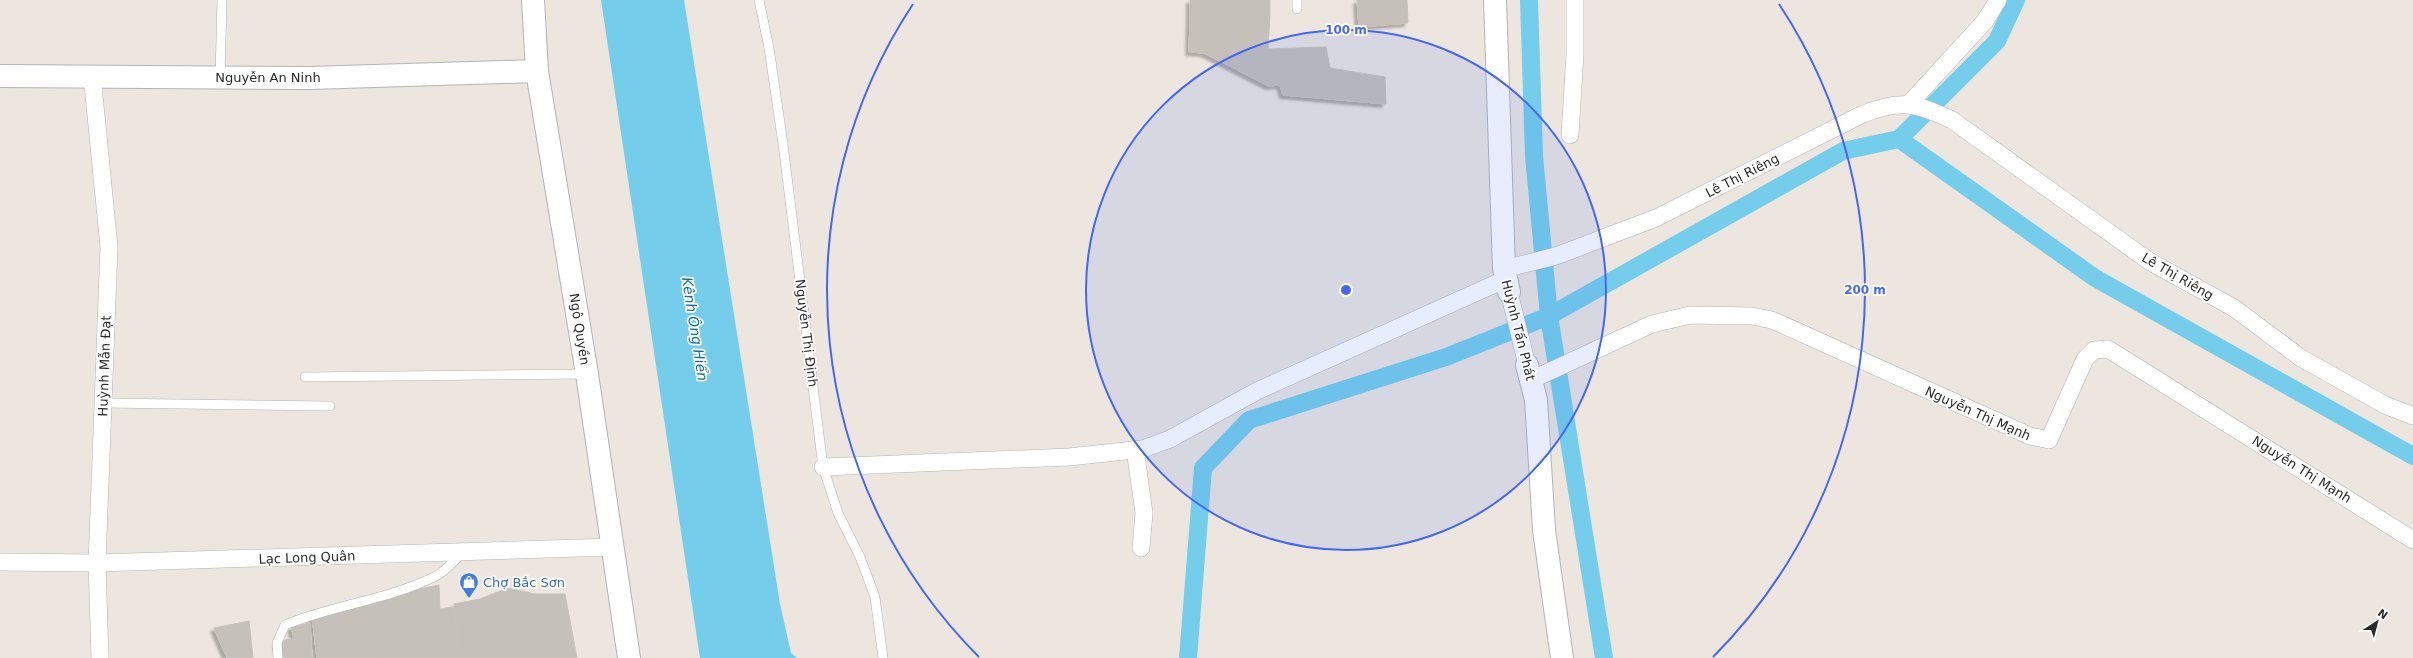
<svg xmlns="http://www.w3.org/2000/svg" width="2413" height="658" font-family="'DejaVu Sans',sans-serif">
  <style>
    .water { fill: #74ceeb }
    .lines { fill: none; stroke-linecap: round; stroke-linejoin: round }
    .canal { stroke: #74ceeb; stroke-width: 18 }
    .building { fill: #c5c0b9; stroke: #c8c2b7; filter: url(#shadow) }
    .service-casing { stroke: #b1b4be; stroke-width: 10 }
    .minor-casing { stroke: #b1b4be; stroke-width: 18 }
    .tertiary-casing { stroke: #b1b4be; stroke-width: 24 }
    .secondary-casing { stroke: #b1b4be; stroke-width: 24 }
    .service { stroke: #fff; stroke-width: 9 }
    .minor { stroke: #fff; stroke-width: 17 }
    .tertiary { stroke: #fff; stroke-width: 22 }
    .secondary { stroke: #fff; stroke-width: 22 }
    .ring { fill: none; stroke: #4367f5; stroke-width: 2 }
    .labels { text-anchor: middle; stroke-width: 3.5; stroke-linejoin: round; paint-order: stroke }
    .street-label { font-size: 13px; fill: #2b2b2b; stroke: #fff }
    .shop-label { font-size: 13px; fill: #366cbe; stroke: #fff; text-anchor: start }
    .water-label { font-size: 14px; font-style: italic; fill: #116d99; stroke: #fff }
    .centre { fill: #4367f5; stroke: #fff; stroke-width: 2 }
    .ring-label { font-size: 12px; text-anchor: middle; font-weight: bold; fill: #4367f5; stroke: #fff; stroke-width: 3.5; stroke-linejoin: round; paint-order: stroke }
  </style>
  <defs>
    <filter id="shadow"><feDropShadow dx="-3.5" dy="3.5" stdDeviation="1" flood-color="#0004"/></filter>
  </defs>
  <rect width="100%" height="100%" fill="#ece6de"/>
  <path class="water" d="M601,0H684L780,604L791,653L797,658H700Z"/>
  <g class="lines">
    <path class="canal" d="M1529,0L1534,156L1549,316L1604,658
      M1899,139L1997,41L2016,0
      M1188,658L1203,468L1249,420L1446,357L1549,316L1843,151L1899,139L2095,278L2413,456"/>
  </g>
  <path class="building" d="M1190,0H1270V15L1190,17Z
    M1357,0H1407L1408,23L1359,27Z
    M1270,15L1268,49L1326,47L1330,68L1385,77L1386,104L1283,95L1280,85L1269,86L1204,53L1189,52L1190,17Z
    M439,585L440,609L454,607L459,658H384L380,617L313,624L310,611Z
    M508,588L535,594H565L577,658H459L454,604L480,599Z
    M380,617L384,658H317L313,624Z
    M249,621L253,658H227L214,628Z
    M310,623L312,658H279L277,642L294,638L291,627Z"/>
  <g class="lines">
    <defs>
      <path id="service" d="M759,0L769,48L783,144L823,467L838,513L860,557L875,597L883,658
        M1297,0V9
        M220,77L222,0
        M305,377L587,374
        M102,403L330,406
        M278,658L277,643L285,625C333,605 387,600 434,577C444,573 454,561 462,553"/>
      <path id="minor" d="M92,75L109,247L97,563L100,658
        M1909,104L1985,21L1998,0
        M1570,135L1575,54V0
        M1504,269L1556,256L1656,218L1863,114C1901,99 1916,103 1952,120L2149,261L2234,308L2301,358L2385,405L2413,416
        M1509,292L1527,365
        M1531,380L1652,324L1690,315L1752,316L1772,320L2030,436L2049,440L2085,359L2094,350L2108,349L2413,540
        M1135,449L1144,513L1141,548
        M823,467L1069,457L1143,449L1170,439L1257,391L1506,279
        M0,562L97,563L613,547"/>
      <path id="tertiary" d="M1495,0L1504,269L1509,292
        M0,76L310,78L537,71
        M1527,365L1536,400L1544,530L1562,658"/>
      <path id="secondary" d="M533,0L537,71L587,374L629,658"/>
    </defs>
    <use href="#service" class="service-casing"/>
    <use href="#minor" class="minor-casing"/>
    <use href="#tertiary" class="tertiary-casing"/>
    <use href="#secondary" class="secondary-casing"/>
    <use href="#service" class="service"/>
    <use href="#minor" class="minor"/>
    <use href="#tertiary" class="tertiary"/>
    <use href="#secondary" class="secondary"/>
  </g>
  <circle cx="1346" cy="290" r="260" fill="#4367f5" fill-opacity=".12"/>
  <g class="ring">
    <circle cx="1346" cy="290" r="260"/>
    <path d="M979 657A519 519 0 0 1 913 4M1779 4A519 519 0 0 1 1713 657"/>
  </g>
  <defs>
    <symbol id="shop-pin" viewBox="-11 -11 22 30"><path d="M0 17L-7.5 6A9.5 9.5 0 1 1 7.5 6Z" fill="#3f7fe0" stroke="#fff"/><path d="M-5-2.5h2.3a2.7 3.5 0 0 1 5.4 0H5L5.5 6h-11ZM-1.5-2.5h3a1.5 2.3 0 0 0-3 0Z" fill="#fff"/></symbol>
  </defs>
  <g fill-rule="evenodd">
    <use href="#shop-pin" x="458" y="571" width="22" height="30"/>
  </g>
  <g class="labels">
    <g class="street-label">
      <text x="268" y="82">Nguyễn An Ninh</text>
      <text transform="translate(1742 175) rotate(-27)" y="5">Lê Thị Riêng</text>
      <text transform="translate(2178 276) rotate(30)" y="5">Lê Thị Riêng</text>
      <text transform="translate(580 329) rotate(81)" y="5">Ngô Quyền</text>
      <text transform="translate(1519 330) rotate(76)" y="5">Huỳnh Tấn Phát</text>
      <text transform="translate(807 333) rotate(83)" y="5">Nguyễn Thị Định</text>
      <text transform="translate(104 366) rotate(-88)" y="5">Huỳnh Mẫn Đạt</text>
      <text transform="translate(1978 413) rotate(24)" y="5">Nguyễn Thị Mạnh</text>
      <text transform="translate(2302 469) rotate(32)" y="5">Nguyễn Thị Mạnh</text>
      <text transform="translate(307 557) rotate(-2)" y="5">Lạc Long Quân</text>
    </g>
    <g class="shop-label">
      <text x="483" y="587">Chợ Bắc Sơn</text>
    </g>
    <g class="water-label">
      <text transform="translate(695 329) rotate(81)" y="5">Kênh Ông Hiển</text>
    </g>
  </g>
  <circle cx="1346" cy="290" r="6" class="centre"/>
  <g class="ring-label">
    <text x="1346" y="34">100 m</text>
    <text x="1865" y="294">200 m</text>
  </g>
  <g transform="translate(2377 622) rotate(36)" stroke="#ffffff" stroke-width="3" paint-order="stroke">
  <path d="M0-3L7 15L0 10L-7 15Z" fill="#2b2b2b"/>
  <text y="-6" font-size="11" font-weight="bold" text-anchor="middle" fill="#2b2b2b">N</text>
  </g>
</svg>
